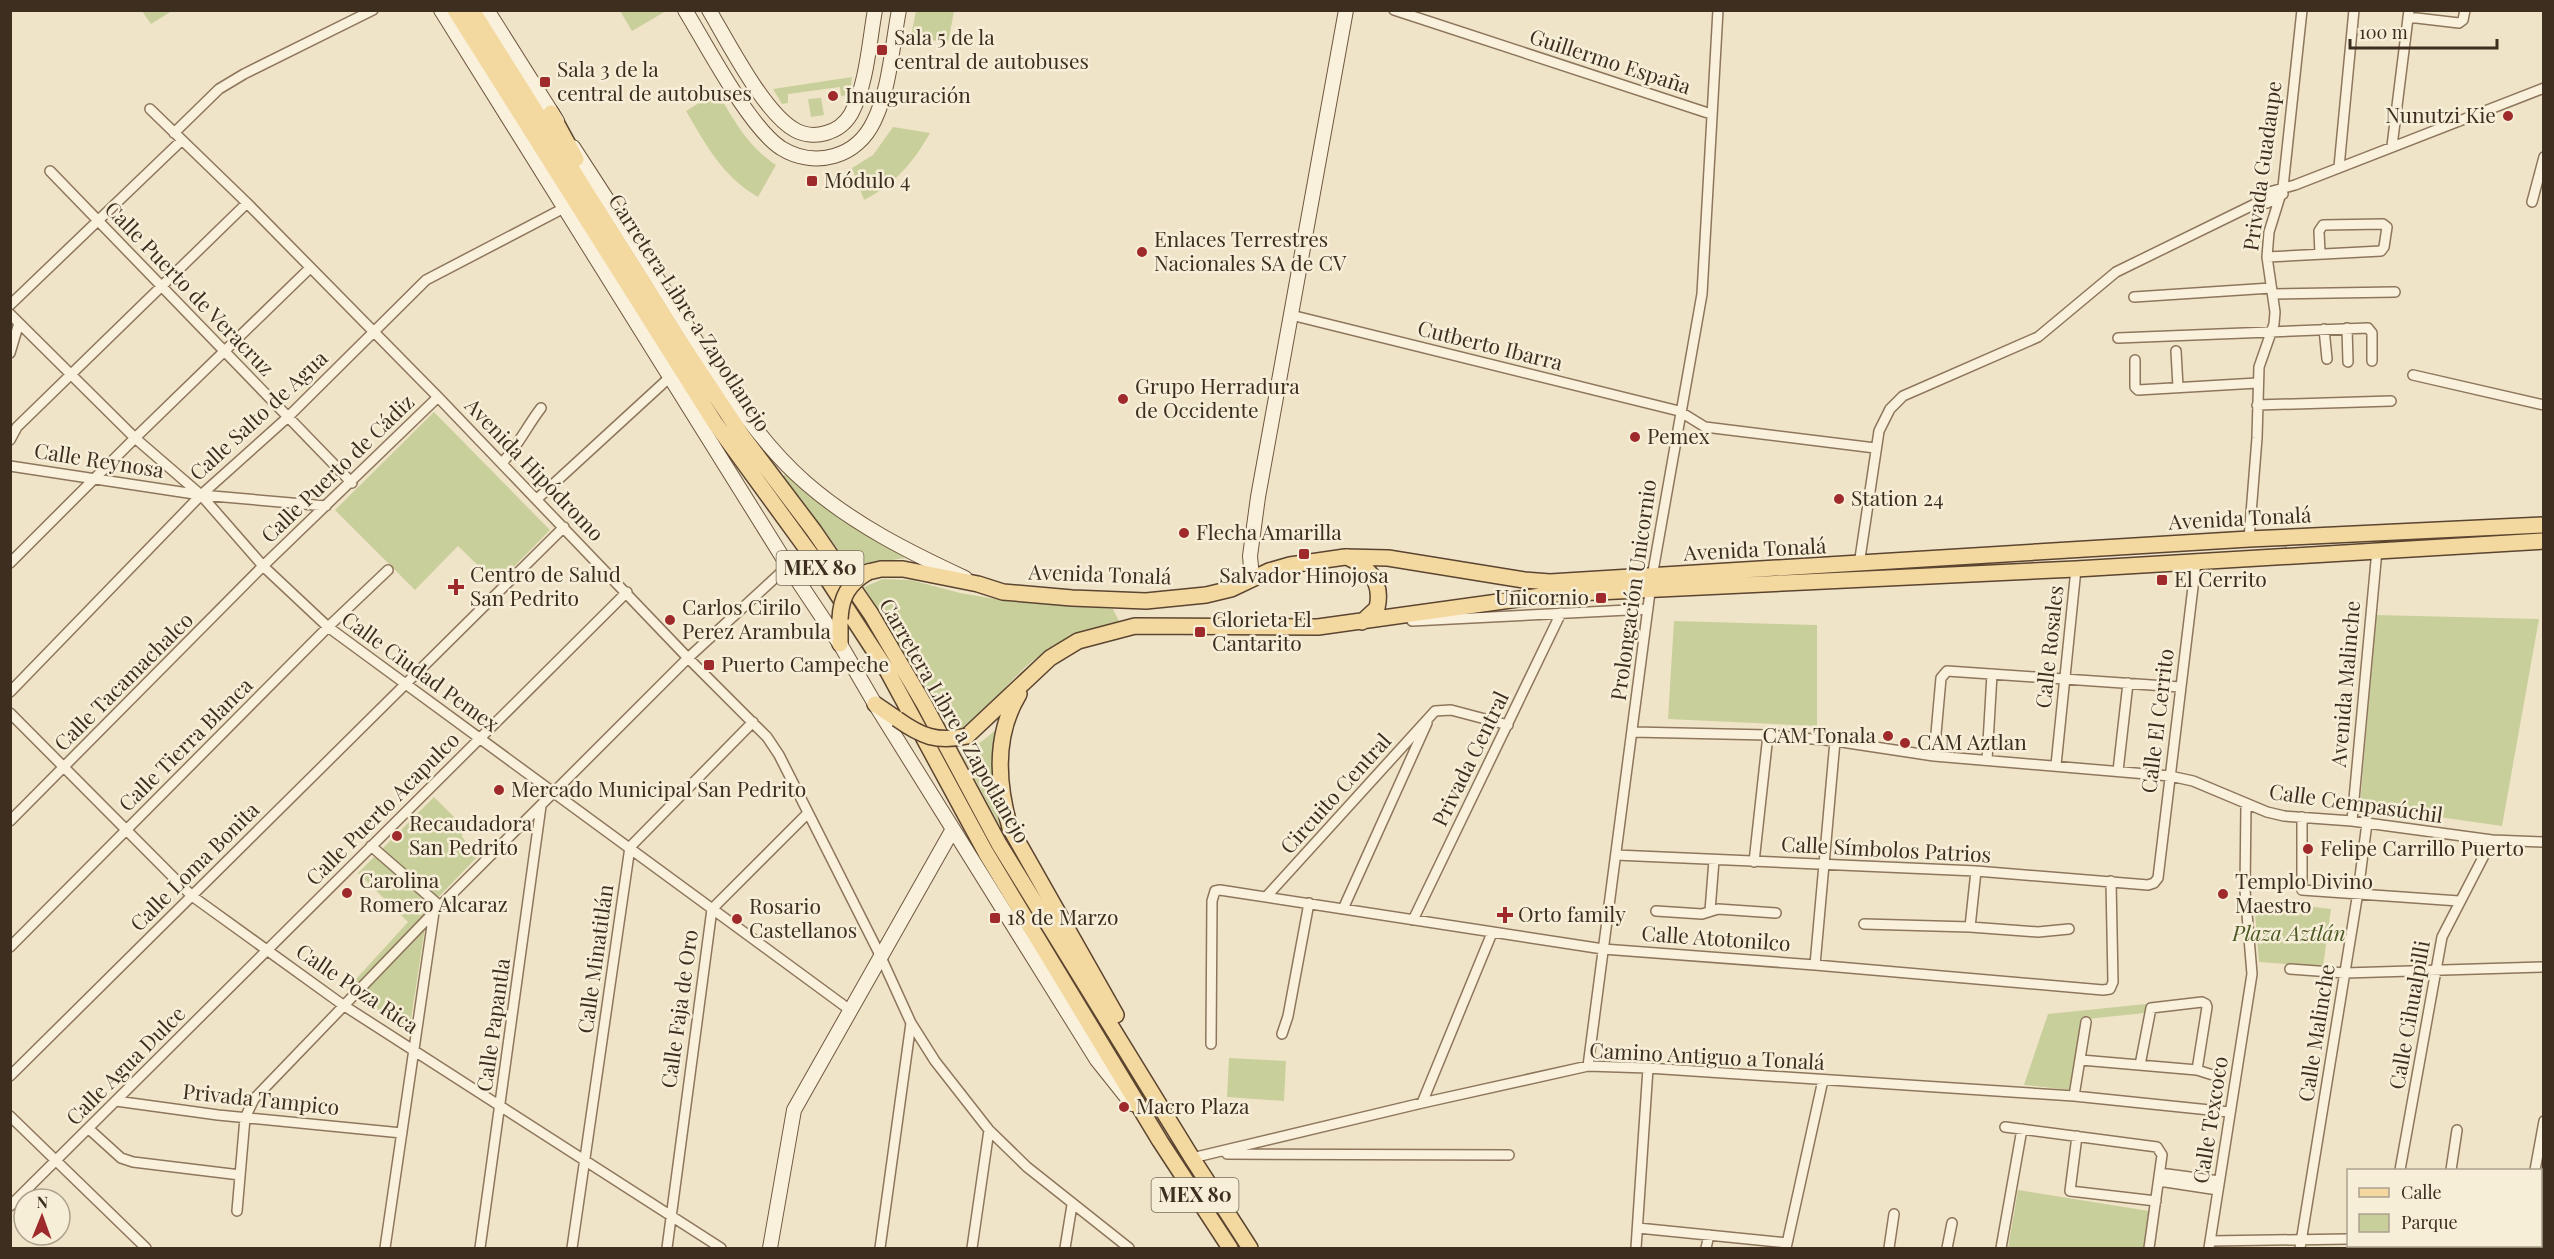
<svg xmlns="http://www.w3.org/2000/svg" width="2554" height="1259" font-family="'Playfair Display',serif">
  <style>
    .green { fill: #c9cf9b }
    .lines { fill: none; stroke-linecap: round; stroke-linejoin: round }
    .street-casing { stroke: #8d765c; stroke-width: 12 }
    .secondary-casing { stroke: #6f573f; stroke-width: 16 }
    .primary-casing { stroke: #5b4430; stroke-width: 18 }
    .street { stroke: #faf1dc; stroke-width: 9 }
    .secondary { stroke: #faf1dc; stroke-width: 14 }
    .primary { stroke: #f3d9a0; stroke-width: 15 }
    .primary-bridge-casing { stroke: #5b4430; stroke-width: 18; stroke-linecap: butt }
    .primary-bridge { stroke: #f3d9a0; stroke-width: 15 }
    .poi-dot { fill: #9e2a2b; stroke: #f7eed8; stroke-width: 2 }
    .labels { text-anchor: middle; stroke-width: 5; stroke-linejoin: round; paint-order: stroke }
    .shield { fill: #f7eed8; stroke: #756857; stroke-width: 1.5 }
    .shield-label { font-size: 20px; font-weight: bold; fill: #3d2e20 }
    .poi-label { font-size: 21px; fill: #3d2e20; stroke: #f7eed8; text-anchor: start }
    .street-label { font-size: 21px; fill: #3d2e20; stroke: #f7eed8 }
    .park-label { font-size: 21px; font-style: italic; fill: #4d5a26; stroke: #f7eed8 }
  </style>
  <rect width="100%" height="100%" fill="#f0e4c8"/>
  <path class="green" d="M142,11H172L151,24Z
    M620,11H666L632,31Z
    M916,11H954L948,43L911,36Z
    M852,77L850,95L841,96L840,87L788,94V103L782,104L773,89Z
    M717,92C734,120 748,147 776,165L758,197C723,177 706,145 686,111Z
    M821,98L824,115L811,117L808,99Z
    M893,127L930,133C913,163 895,184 864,200L852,168L873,155Z
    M434,412L550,530L497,584L458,546L415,590L335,510Z
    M788,473L837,515L905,558L867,564L854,571L783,476Z
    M883,579L911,580L960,593L1013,602L1113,609L1119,621C1090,631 1061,641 1035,659C1006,681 986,718 952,733L864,587Z
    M2376,615L2539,619L2502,826L2360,806Z
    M1674,621L1817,625V726L1668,719Z
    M1000,725L1004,824L1000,826L960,751C978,746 988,738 1000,725Z
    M434,797L463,826L462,837L478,856L428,908L409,1032L347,989L408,922L358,873Z
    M2254,900L2331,909L2323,967L2259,962Z
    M2146,1004L2145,1013L2087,1019L2082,1025L2070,1090L2024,1085L2048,1014Z
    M1229,1058L1286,1061L1284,1101L1227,1097Z
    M2018,1190L2149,1211L2147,1248H2008Z"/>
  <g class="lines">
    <defs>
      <path id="street" d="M1394,10L1711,114
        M2408,17L2459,23L2463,20L2465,10
        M150,109L247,203L438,397L688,658L767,737L779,755L880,955L911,1023L935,1061L989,1130L1027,1167L1129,1248
        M174,133L219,89L244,74L373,10
        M2392,146L2409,10
        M2339,167L2354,10
        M50,171L352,483
        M2532,202L2544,157
        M2255,204L2267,203L2283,194
        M2267,257L2381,251L2384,247L2387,227L2383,224L2323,225L2319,231L2320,254
        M2273,294L2395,292
        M2134,297L2271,288
        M10,305L181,141
        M10,314L135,438L201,495L263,566L328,627L850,1010
        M1291,315L1679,411L1705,427L1875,448
        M2347,328L2348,362
        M2324,329L2327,359
        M2118,338L2368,328L2372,333V361
        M2176,351L2178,387
        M10,353L19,323
        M2135,360V387L2138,390L2257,383
        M2413,375L2544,405
        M2257,405L2391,401
        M10,440L17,427L247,203
        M502,463C518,446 527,426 541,408
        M10,466L201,495L326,506
        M537,499L670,377
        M2249,539L2257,438L2259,367L2274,324L2275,312L2267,257L2269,232L2283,187L2302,10
        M10,563L135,438L310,268
        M1859,565L1879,431L1890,409L1903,396L2038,337L2116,272L2255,204L2269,192L2295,185L2544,88
        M1412,621L1648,609
        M10,692L201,495L288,417L426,280L564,208
        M10,713L192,896L343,1005L721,1248
        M1633,732L1768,735L1835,741L1934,756L2170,776L2193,781L2267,812L2284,816L2352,821L2492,840L2544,842
        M1934,756L1941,678L1947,671L2180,687
        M1987,760L1992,674
        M2056,765L2076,569
        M2118,771L2128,683
        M2302,817V890L2459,901
        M10,821L263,566L438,397
        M2352,821L2377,550
        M371,846L440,906
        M1616,855L1976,871L2148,885L2154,883L2158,878L2196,562
        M1754,862L1768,735
        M1266,897L1435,711L1451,710L1508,725
        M1343,909L1427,723
        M1656,911L1702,914L1718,909L1776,913
        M1710,911L1714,860
        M1413,920L1561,613
        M1864,924L1970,927L2038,932L2069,929
        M1970,927L1976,871
        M10,947L328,627L388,570
        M1815,965L1835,741
        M2290,969L2345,973L2544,967
        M1282,1034L1288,1016L1309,903
        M1211,1044L1212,901L1215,891L1220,890L1603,949L1815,965L2103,990L2110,989L2113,982L2111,881
        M2081,1060L2197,1070L2216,1076
        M2140,1065L2151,1008L2202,1002L2206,1004L2207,1007L2197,1070
        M1588,1066L1652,577L1702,294L1718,10
        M10,1076L564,527
        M2074,1096L2086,1022
        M116,1101L218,1115L402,1133
        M1422,1103L1492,933
        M10,1116L146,1248
        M2005,1127L2157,1147L2162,1155L2149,1248
        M89,1129L121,1158L133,1162L240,1175
        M2077,1136L2070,1191L2156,1201
        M1227,1154L1509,1155
        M1192,1158L1422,1103L1588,1066L1648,1068L2074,1096L2229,1112
        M2400,1170L2442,937L2492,840
        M2451,1170L2457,1130
        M2535,1170L2544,1121
        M2160,1173L2219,1181
        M2159,1181L2218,1190
        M10,1206L627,592
        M237,1211L245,1118L254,1099L434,912
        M1638,1228L1787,1243
        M2210,1241L2348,1239
        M385,1248L434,912L688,658L788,566
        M480,1248L541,806
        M572,1248L630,847L753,722
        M667,1248L712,909L808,813
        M880,1248L911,1023
        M972,1248L989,1130
        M1065,1248L1072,1205
        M1636,1248L1648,1068
        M1706,1248L1709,1235
        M1786,1248L1823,1080
        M1889,1248L1894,1214
        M1947,1248L1952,1223
        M2001,1248L2022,1129
        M2209,1248L2252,974L2245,890L2246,805
        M2300,1248L2358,892L2367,823
        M2387,1248V1246
        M2441,1248V1246
        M2523,1248V1246"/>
      <path id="secondary" d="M441,10L788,566L840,644L875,704L1097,1060L1132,1104
        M487,10L557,121
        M685,10C707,46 749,127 781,148C797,158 816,161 834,156C852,151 866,138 874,121C890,88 892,46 899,10
        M709,10C728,42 764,113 795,130C804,135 816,136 826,133C837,130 845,124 851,114C867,84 869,43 875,10
        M573,147C609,202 644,257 678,312C716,372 752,436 806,483C853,524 909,552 965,578
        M1252,578L1250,556L1258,497L1346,10
        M770,1248L794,1110L953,829"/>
      <path id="primary" d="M455,10L715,423L817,563L888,672L986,853L1160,1141L1230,1248
        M472,10L684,348L743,437L814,531L871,614L924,704L999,844L1192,1158L1250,1248
        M551,113L576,159
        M1347,557C1369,567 1383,582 1377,608L1362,622
        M868,572L881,569H903L978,584L1003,592L1072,598L1146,601L1206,595L1231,589L1269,571L1290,565L1345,557L1388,558L1524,580L1550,582L2249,539L2544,525
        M840,619V644
        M1019,694C994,735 997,783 1010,828L1116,1015
        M875,704L897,719
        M967,736L1050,658L1078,641L1135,626L1318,627L1555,594L2076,569L2544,541"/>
    </defs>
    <use href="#street" class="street-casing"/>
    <use href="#secondary" class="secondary-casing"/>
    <use href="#primary" class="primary-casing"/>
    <use href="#street" class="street"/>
    <use href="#secondary" class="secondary"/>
    <use href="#primary" class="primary"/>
    <defs>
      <path id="primary-bridge" d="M840,619C841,597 848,584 868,572
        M897,719C921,736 937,743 967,736"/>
    </defs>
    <use href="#primary-bridge" class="primary-bridge-casing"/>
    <use href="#primary-bridge" class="primary-bridge"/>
  </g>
  <g class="poi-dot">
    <rect x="876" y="44" width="12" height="12" rx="3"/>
    <rect x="539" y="76" width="12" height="12" rx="3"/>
    <circle cx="833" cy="96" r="6"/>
    <circle cx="2508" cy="116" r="6"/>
    <rect x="806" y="175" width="12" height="12" rx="3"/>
    <circle cx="1142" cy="252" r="6"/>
    <circle cx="1123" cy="399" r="6"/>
    <circle cx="1635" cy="437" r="6"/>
    <circle cx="1839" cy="499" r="6"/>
    <circle cx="1184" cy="533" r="6"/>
    <rect x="1298" y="548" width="12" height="12" rx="3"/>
    <rect x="2156" y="574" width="12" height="12" rx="3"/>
    <path d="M453 578h6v6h6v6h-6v6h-6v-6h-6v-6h6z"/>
    <rect x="1595" y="592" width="12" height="12" rx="3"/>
    <circle cx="670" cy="620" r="6"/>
    <rect x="1194" y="626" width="12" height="12" rx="3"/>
    <rect x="703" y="659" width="12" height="12" rx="3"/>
    <circle cx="1888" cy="736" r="6"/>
    <circle cx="1905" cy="743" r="6"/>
    <circle cx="499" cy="790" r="6"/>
    <circle cx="397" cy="836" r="6"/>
    <circle cx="2308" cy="849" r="6"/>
    <circle cx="347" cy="893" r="6"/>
    <circle cx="2223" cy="894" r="6"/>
    <path d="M1502 906h6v6h6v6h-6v6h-6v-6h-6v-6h6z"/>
    <rect x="989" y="912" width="12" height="12" rx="3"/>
    <circle cx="737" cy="919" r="6"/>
    <circle cx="1124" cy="1107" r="6"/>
  </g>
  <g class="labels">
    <g class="shield">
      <rect x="776.5" y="551" width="87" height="34" rx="4.5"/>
      <rect x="1151.5" y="1178" width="87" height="34" rx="4.5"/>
    </g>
    <g class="shield-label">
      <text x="820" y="575">MEX 80</text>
      <text x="1195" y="1202">MEX 80</text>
    </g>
    <g class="poi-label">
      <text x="894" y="45">Sala 5 de la<tspan x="894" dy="24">central de autobuses</tspan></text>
      <text x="557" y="77">Sala 3 de la<tspan x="557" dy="24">central de autobuses</tspan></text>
      <text x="845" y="103">Inauguración</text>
      <text x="2496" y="123" text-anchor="end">Nunutzi Kie</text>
      <text x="824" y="188">Módulo 4</text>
      <text x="1154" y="247">Enlaces Terrestres<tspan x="1154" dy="24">Nacionales SA de CV</tspan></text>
      <text x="1135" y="394">Grupo Herradura<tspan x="1135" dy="24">de Occidente</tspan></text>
      <text x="1647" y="444">Pemex</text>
      <text x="1851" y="506">Station 24</text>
      <text x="1196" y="540">Flecha Amarilla</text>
      <text x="470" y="582">Centro de Salud<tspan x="470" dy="24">San Pedrito</tspan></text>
      <text x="1304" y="583" text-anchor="middle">Salvador Hinojosa</text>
      <text x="2174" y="587">El Cerrito</text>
      <text x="1589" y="605" text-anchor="end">Unicornio</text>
      <text x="682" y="615">Carlos Cirilo<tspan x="682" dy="24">Perez Arambula</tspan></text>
      <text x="1212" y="627">Glorieta El<tspan x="1212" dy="24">Cantarito</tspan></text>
      <text x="721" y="672">Puerto Campeche</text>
      <text x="1876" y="743" text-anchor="end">CAM Tonala</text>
      <text x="1917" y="750">CAM Aztlan</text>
      <text x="511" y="797">Mercado Municipal San Pedrito</text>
      <text x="409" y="831">Recaudadora<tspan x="409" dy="24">San Pedrito</tspan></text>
      <text x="2320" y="856">Felipe Carrillo Puerto</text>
      <text x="359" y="888">Carolina<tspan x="359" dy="24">Romero Alcaraz</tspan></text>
      <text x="2235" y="889">Templo Divino<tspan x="2235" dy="24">Maestro</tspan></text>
      <text x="749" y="914">Rosario<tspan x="749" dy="24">Castellanos</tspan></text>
      <text x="1518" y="922">Orto family</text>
      <text x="1007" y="925">18 de Marzo</text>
      <text x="1136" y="1114">Macro Plaza</text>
    </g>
    <g class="street-label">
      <text transform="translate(1610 62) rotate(18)" y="7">Guillermo España</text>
      <text transform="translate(2263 166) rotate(-82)" y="7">Privada Guadaupe</text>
      <text transform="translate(189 289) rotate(46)" y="7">Calle Puerto de Veracruz</text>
      <text transform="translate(689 313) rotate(57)" y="7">Carretera Libre a Zapotlanejo</text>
      <text transform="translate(1490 346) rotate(14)" y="7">Cutberto Ibarra</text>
      <text transform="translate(259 416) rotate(-43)" y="7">Calle Salto de Agua</text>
      <text transform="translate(99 461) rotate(9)" y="7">Calle Reynosa</text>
      <text transform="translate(338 469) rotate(-44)" y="7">Calle Puerto de Cádiz</text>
      <text transform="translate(534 470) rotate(46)" y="7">Avenida Hipódromo</text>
      <text transform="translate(2240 519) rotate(-3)" y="7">Avenida Tonalá</text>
      <text transform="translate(1755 550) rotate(-3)" y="7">Avenida Tonalá</text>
      <text transform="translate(1100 575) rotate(2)" y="7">Avenida Tonalá</text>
      <text transform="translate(1634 590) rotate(-82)" y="7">Prolongación Unicornio</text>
      <text transform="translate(2050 647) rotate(-84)" y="7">Calle Rosales</text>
      <text transform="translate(420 672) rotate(36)" y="7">Calle Ciudad Pemex</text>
      <text transform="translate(124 682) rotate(-45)" y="7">Calle Tacamachalco</text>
      <text transform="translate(2346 684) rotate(-85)" y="7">Avenida Malinche</text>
      <text transform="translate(954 721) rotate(60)" y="7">Carretera Libre a Zapotlanejo</text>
      <text transform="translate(2158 721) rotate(-83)" y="7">Calle El Cerrito</text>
      <text transform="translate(186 745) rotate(-45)" y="7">Calle Tierra Blanca</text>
      <text transform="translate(1471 759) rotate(-64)" y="7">Privada Central</text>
      <text transform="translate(1336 794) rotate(-48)" y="7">Circuito Central</text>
      <text transform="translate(2356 804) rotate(8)" y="7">Calle Cempasúchil</text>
      <text transform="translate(383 809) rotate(-45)" y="7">Calle Puerto Acapulco</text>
      <text transform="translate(1886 850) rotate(3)" y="7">Calle Símbolos Patrios</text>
      <text transform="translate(195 867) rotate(-45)" y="7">Calle Loma Bonita</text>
      <text transform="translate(1716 939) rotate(4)" y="7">Calle Atotonilco</text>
      <text transform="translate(596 959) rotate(-82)" y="7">Calle Minatitlán</text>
      <text transform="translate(357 989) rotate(34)" y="7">Calle Poza Rica</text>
      <text transform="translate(680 1009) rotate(-82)" y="7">Calle Faja de Oro</text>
      <text transform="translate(2410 1015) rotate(-80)" y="7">Calle Cihualpilli</text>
      <text transform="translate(494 1025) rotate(-82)" y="7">Calle Papantla</text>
      <text transform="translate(2317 1033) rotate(-81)" y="7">Calle Malinche</text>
      <text transform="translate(1707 1057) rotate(3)" y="7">Camino Antiguo a Tonalá</text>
      <text transform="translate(126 1066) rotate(-45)" y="7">Calle Agua Dulce</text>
      <text transform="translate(261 1100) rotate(6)" y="7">Privada Tampico</text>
      <text transform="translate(2211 1120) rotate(-81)" y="7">Calle Texcoco</text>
    </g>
    <g class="park-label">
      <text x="2289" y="941">Plaza Aztlán</text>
    </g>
  </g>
  <rect width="2554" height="1259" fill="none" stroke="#3d2e20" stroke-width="24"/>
  <rect x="2347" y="1169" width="195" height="78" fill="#f7eed8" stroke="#ada18e" stroke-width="1.5"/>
  <rect x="2359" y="1188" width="30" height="9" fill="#f3d9a0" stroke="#ada18e" stroke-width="1.5"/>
  <text x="2401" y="1199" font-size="18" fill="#3d2e20">Calle</text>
  <rect x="2359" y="1214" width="30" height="18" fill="#c9cf9b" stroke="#ada18e" stroke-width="1.5"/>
  <text x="2401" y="1229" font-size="18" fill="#3d2e20">Parque</text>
  <g transform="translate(42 1217) rotate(1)"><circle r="28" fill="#f7eed8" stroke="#ada18e" stroke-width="1.5"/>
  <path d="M0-4.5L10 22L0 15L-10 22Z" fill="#9e2a2b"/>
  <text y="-9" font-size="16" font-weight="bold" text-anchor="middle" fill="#3d2e20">N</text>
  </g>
  <path d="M2350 39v9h147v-9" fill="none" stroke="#3d2e20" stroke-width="3"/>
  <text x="2359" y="39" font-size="18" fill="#3d2e20" stroke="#f7eed8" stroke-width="4.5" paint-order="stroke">100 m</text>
</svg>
